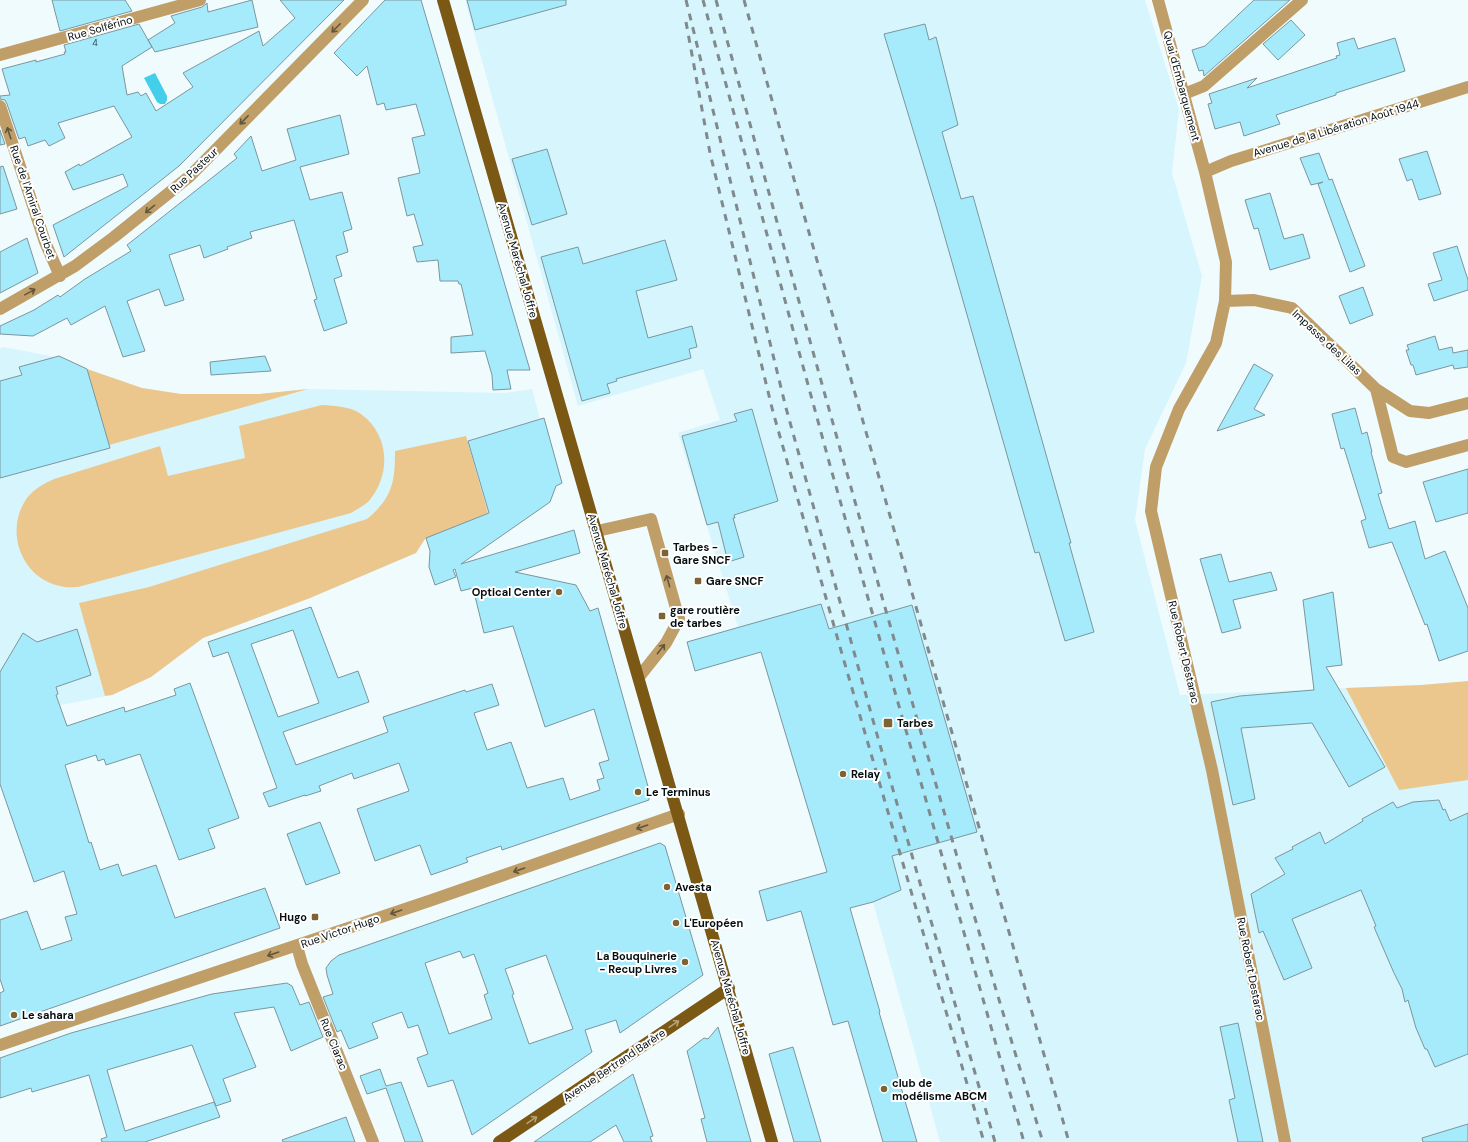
<svg xmlns="http://www.w3.org/2000/svg" width="1468" height="1142" font-family="'DM Sans',sans-serif">
  <style>
    .built { fill: #d7f5fc }
    .green { fill: #ecc78d }
    .water { fill: #43cee9 }
    .building { fill: #a6ebfc; stroke: #7b969c; fill-rule: evenodd }
    .lines { fill: none; stroke-linecap: round; stroke-linejoin: round }
    .minor { stroke: #c09e68; stroke-width: 12 }
    .major { stroke: #7b5814; stroke-width: 12 }
    .rail { stroke: #808a8c; stroke-width: 3; stroke-dasharray: 7 7; stroke-linecap: butt }
    .oneway { stroke: #62563c }
    .oneway2 { stroke: #b6a37e }
    .poi-dot { fill: #7d6234; stroke: #fff; stroke-width: 1.5 }
    .labels { text-anchor: middle; stroke-width: 4; stroke-linejoin: round; paint-order: stroke }
    .number-label { font-size: 9px; fill: #2d454b }
    .street-label { font-size: 11px; fill: #050e10; stroke: #fff }
    .poi-label { font-size: 11px; font-weight: bold; fill: #050e10; stroke: #fff; text-anchor: start }
  </style>
  <rect width="100%" height="100%" fill="#f0fbfe"/>
  <path class="built" d="M465,0H1145L1179,109L1172,173L1202,276L1186,363L1145,449L1135,520L1180,695L1421,685L1459,682L1468,700V1142H940L873,902L853,896L767,921L759,891L841,868L839,861L825,865L764,659L778,654L687,642L738,627L678,433L720,420L703,369L578,406Z
    M4,347L65,359L87,369L142,388L181,394H259L308,389L505,393L532,389L540,419L468,441L488,513L425,539L416,553L310,598L203,638L151,677L112,695L61,705L0,713V348Z"/>
  <path class="green" d="M87,369L142,388L181,394H259L308,389L109,445Z
    M322,405C336,406 349,406 361,414C390,435 391,475 369,501C364,506 357,509 351,513L78,587C73,587 66,588 60,586C22,578 5,533 25,501C32,490 43,484 54,479L160,446L168,476L245,458L239,426Z
    M466,436L488,513L425,539L416,553L310,598L203,638L151,677L112,695L105,696L79,603L149,587L367,519C392,498 395,483 395,451Z
    M1468,681V780L1399,790L1346,688L1421,685Z"/>
  <path class="water" d="M155,73L167,96V100L165,104H160L157,102L144,78Z"/>
  <path class="building" d="M52,0H125L132,11L60,31Z
    M252,0L258,27L155,52L148,40L175,23L171,16L202,7L207,3L208,12Z
    M280,0H344L179,166L64,257L53,225L128,186L123,174L73,190L65,172L79,164L80,166L132,137L114,106L58,123L65,138L49,146L45,140L28,146L25,137L19,139L7,104L5,100L0,99V96L10,95L2,69L36,60V62L65,54L64,52H66L64,45L139,24L152,47L122,66L127,95L138,92L141,96L146,93L156,111L193,87L183,73L259,31L263,46L295,18Z
    M385,0H421L530,370H507L511,389L493,390L492,375L485,351L451,353V337L473,335L461,284H459L458,281H440L438,260L417,262L413,247L423,245L414,214L407,216L398,178L420,173L412,138L425,135L416,104L386,110L384,103L377,105L367,66L357,76L334,53Z
    M467,0H566V5L475,30Z
    M1254,0H1290L1204,76L1203,70L1199,71L1192,50L1205,46Z
    M1291,20L1305,35L1278,60L1263,44Z
    M925,24L929,40L936,37L958,125L942,132L961,199L973,196L1071,543H1069L1094,632L1065,641L1039,552L1035,553L936,206L884,34Z
    M1354,38L1358,49L1395,38L1405,71L1336,93V95L1276,115L1280,124L1244,136L1240,122L1215,129L1208,104L1212,103L1209,94L1257,78L1247,88L1337,58L1336,56L1340,55L1337,43Z
    M340,115L349,154L300,167L310,200L342,192L352,229L343,232L348,252L336,256L342,276L334,279L347,323L324,331L314,300L317,299L294,220L250,232L252,238L227,247L228,249L204,258L200,245L169,255L184,300L165,306L159,289L127,301L145,351L123,357L105,306L71,325L67,318L33,336L0,334V326L34,310L58,295L60,297L85,279L131,251L127,245L237,158L234,154L251,136L262,171L296,160L287,129Z
    M0,130L5,144L0,145Z
    M547,149L567,214L532,225L512,159Z
    M1427,151L1441,194L1419,200L1412,179L1407,181L1399,159Z
    M1319,153L1329,180L1332,179L1365,266L1350,272L1318,184L1323,182L1311,185L1300,158Z
    M3,166L17,209L0,214V167Z
    M1270,193L1284,239L1303,234L1310,258L1270,270L1258,228L1254,229L1245,200Z
    M27,238L38,273L0,293V252Z
    M665,240L677,280L636,291L648,338L692,326L697,347L689,349L691,358L616,379L617,381L607,384L610,393L582,401L541,257L578,247L583,264Z
    M1457,246L1468,280V290L1434,301L1428,284L1442,280L1433,253Z
    M1363,287L1373,315L1350,324L1339,296Z
    M1435,336L1439,350L1452,347L1453,353L1468,350V367L1454,369L1453,365L1416,375L1413,365H1411L1406,350H1409L1407,345Z
    M59,356L87,369L110,448L0,478V381L22,375L19,367Z
    M265,356L271,371L211,375L210,362Z
    M1254,364L1273,375L1254,409L1265,415L1217,431Z
    M1355,408L1362,434L1367,432L1372,452H1371L1382,493L1378,494L1389,529L1415,521L1425,559L1445,551L1468,608V651L1439,661L1427,624L1425,625L1392,542L1369,548L1361,521L1366,519L1344,448L1341,449L1332,414Z
    M752,409L778,501L734,515L735,518H733L744,557L728,562L718,522L707,525L682,436L737,421L734,414Z
    M544,418L562,483L556,486L550,502L461,564L574,530L580,553L515,572L576,585L590,611L598,608L649,790V800L502,850L501,846L466,858L468,862L431,875L420,845L375,861L357,809L409,791L399,763L354,779L352,773L319,786L321,791L305,796V795L269,807L263,793L277,788L228,652L213,657L208,642L311,607L338,678L358,671L369,702L283,732L296,765L388,732L383,717L465,690L466,692L492,684L499,705L474,713L487,750L511,742L527,788L563,778L570,800L600,790L597,780L604,778L599,763L609,760L594,709L545,727L513,626L484,633L473,588L461,591L455,569L453,570L456,577L435,585L429,567L430,551L426,538L489,513L468,441ZM293,630L319,703L278,717L251,644Z
    M1468,469V513L1436,522L1423,482Z
    M1221,554L1229,582L1271,572L1277,590L1233,600L1241,628L1222,633L1200,559Z
    M1333,592L1342,665L1326,667L1385,767L1349,787L1312,723L1241,728L1255,799L1233,805L1211,702L1240,696L1314,690L1303,600Z
    M821,604L829,629L912,605L977,832L892,856L901,890L873,902L850,908L880,1012H879L917,1142H883L848,1021L833,1025L801,911L767,921L759,891L827,872L761,652L695,671L687,642Z
    M77,629L91,675L56,687L58,694L56,695L67,726L124,707L125,712L176,695L174,689L190,683L239,818L208,829L215,848L179,860L140,754L106,765L104,759L98,761L96,755L65,765L89,843L91,842L100,870L118,864L122,876L156,865L175,918L265,888L280,928L0,1026V993L4,991L0,979V920L27,911L41,950L72,940L65,917L77,914L64,871L34,882L0,784V672L23,633L37,642Z
    M1439,800L1443,810L1445,809L1450,821L1468,813V1054L1435,1067L1427,1049H1425L1416,1028L1408,1000L1405,1002L1402,989L1394,973L1374,927L1376,926L1361,890L1292,919L1312,968L1284,980L1263,931L1259,933L1251,894L1285,874L1275,858L1293,849L1292,847L1320,832L1325,844L1363,821L1362,819L1393,802L1397,808L1413,802Z
    M320,822L340,873L306,885L287,834Z
    M660,843L665,846L703,975L620,1033L616,1020L585,1030L592,1052L472,1135L453,1080L428,1087L417,1058L428,1054L418,1025L408,1028L402,1012L372,1023L378,1038L349,1049L341,1030L337,1032L323,997L333,994L327,975L326,968L331,961L339,955ZM460,951L463,958L474,954L488,993L484,995L492,1019L449,1034L425,963ZM546,955L573,1029L529,1044L512,995L514,994L505,969Z
    M287,983L292,986L300,1005L309,1002L323,1037L291,1051L274,1007L234,1013L256,1067L223,1079L231,1101L216,1106L192,1045L107,1070L125,1131L214,1102L220,1117L145,1142H102L101,1139L107,1137L89,1075L32,1092L31,1088L0,1098V1058L71,1033L212,994Z
    M1238,1023L1263,1142H1238L1229,1100L1235,1098L1220,1027Z
    M718,1027L730,1068L751,1142H707L701,1119L705,1118L687,1051L704,1038L708,1039Z
    M793,1047L821,1142H794L769,1054Z
    M380,1069L386,1086L401,1082L423,1142H405L386,1088L367,1094L360,1076Z
    M633,1074L653,1136L650,1137L652,1142H624L616,1125L590,1142H534Z
    M346,1117L355,1142H283L282,1140Z
    M1468,1124V1142H1423L1422,1138Z"/>
  <g class="lines">
    <path class="minor" d="M1158,0L1205,172L1226,262L1225,301L1216,343L1179,409L1156,467L1151,511L1212,770L1285,1142
      M0,55L200,0
      M1184,94L1204,86L1302,0
      M0,106L45,242L60,276
      M1205,172L1231,161L1468,87
      M1225,301L1254,300L1292,308L1376,389L1410,411L1429,413L1468,403
      M0,309L75,266L114,237L190,176L363,0
      M1376,389L1393,457L1406,462L1468,445
      M597,531L651,519L679,619L666,643L639,677
      M297,946L302,964L373,1142
      M0,1045L82,1017L429,901L679,814"/>
    <path class="major" d="M443,0L772,1142
      M499,1142L729,988"/>
    <path class="rail" d="M686,0L786,408L876,731L995,1142
      M703,0L831,469L1024,1142
      M716,0C791,274 867,549 947,822C978,929 1009,1036 1043,1142
      M744,0L804,215L1069,1142
      M686,22L710,153L773,412L842,654L984,1142"/>
  </g>
  <defs><path id="oneway-shaft" d="M-6 0H5M1.5-3L5.5 0L1.5 3" fill="none" stroke-width="1.6" stroke-linecap="round" stroke-linejoin="round"/></defs>
  <g class="oneway">
    <use href="#oneway-shaft" transform="translate(336 28) rotate(135)"/>
    <use href="#oneway-shaft" transform="translate(244 120) rotate(134)"/>
    <use href="#oneway-shaft" transform="translate(9 133) rotate(-108)"/>
    <use href="#oneway-shaft" transform="translate(150 209) rotate(141)"/>
    <use href="#oneway-shaft" transform="translate(30 292) rotate(-29)"/>
    <use href="#oneway-shaft" transform="translate(668 581) rotate(-106)"/>
    <use href="#oneway-shaft" transform="translate(661 649) rotate(-52)"/>
    <use href="#oneway-shaft" transform="translate(642 827) rotate(161)"/>
    <use href="#oneway-shaft" transform="translate(519 870) rotate(161)"/>
    <use href="#oneway-shaft" transform="translate(396 912) rotate(161)"/>
    <use href="#oneway-shaft" transform="translate(273 954) rotate(161)"/>
  </g>
  <g class="oneway2">
    <use href="#oneway-shaft" transform="translate(674 1024) rotate(-34)"/>
    <use href="#oneway-shaft" transform="translate(532 1120) rotate(-34)"/>
  </g>
  <g class="poi-dot">
    <rect x="661" y="549" width="8" height="8" rx="2"/>
    <rect x="694" y="577" width="8" height="8" rx="2"/>
    <circle cx="559" cy="592" r="4"/>
    <rect x="658" y="612" width="8" height="8" rx="2"/>
    <rect x="883" y="718" width="10" height="10" rx="2"/>
    <circle cx="843" cy="774" r="4"/>
    <circle cx="638" cy="792" r="4"/>
    <circle cx="667" cy="887" r="4"/>
    <rect x="311" y="913" width="8" height="8" rx="2"/>
    <circle cx="676" cy="923" r="4"/>
    <circle cx="685" cy="962" r="4"/>
    <circle cx="14" cy="1015" r="4"/>
    <circle cx="884" cy="1089" r="4"/>
  </g>
  <g class="labels">
    <g class="number-label">
      <text x="95" y="46">4</text>
    </g>
    <g class="street-label">
      <text transform="translate(100 28) rotate(-16)" y="4">Rue Solférino</text>
      <text transform="translate(1182 86) rotate(75)" y="4">Quai d'Embarquement</text>
      <text transform="translate(1336 128) rotate(-17)" y="4">Avenue de la Libération Août 1944</text>
      <text transform="translate(194 170) rotate(-43)" y="4">Rue Pasteur</text>
      <text transform="translate(33 202) rotate(71)" y="4">Rue de l'Amiral Courbet</text>
      <text transform="translate(518 260) rotate(74)" y="4">Avenue Maréchal Joffre</text>
      <text transform="translate(1327 342) rotate(43)" y="4">Impasse des Lilas</text>
      <text transform="translate(608 571) rotate(74)" y="4">Avenue Maréchal Joffre</text>
      <text transform="translate(1184 652) rotate(77)" y="4">Rue Robert Destarac</text>
      <text transform="translate(340 931) rotate(-19)" y="4">Rue Victor Hugo</text>
      <text transform="translate(1251 969) rotate(79)" y="4">Rue Robert Destarac</text>
      <text transform="translate(731 997) rotate(74)" y="4">Avenue Maréchal Joffre</text>
      <text transform="translate(334 1044) rotate(68)" y="4">Rue Clarac</text>
      <text transform="translate(614 1065) rotate(-34)" y="4">Avenue Bertrand Barère</text>
    </g>
    <g class="poi-label">
      <text x="673" y="551">Tarbes -<tspan x="673" dy="13">Gare SNCF</tspan></text>
      <text x="706" y="585">Gare SNCF</text>
      <text x="551" y="596" text-anchor="end">Optical Center</text>
      <text x="670" y="614">gare routière<tspan x="670" dy="13">de tarbes</tspan></text>
      <text x="897" y="727">Tarbes</text>
      <text x="851" y="778">Relay</text>
      <text x="646" y="796">Le Terminus</text>
      <text x="675" y="891">Avesta</text>
      <text x="307" y="921" text-anchor="end">Hugo</text>
      <text x="684" y="927">L'Européen</text>
      <text x="677" y="960" text-anchor="end">La Bouquinerie<tspan x="677" dy="13">- Recup Livres</tspan></text>
      <text x="22" y="1019">Le sahara</text>
      <text x="892" y="1087">club de<tspan x="892" dy="13">modélisme ABCM</tspan></text>
    </g>
  </g>
</svg>
